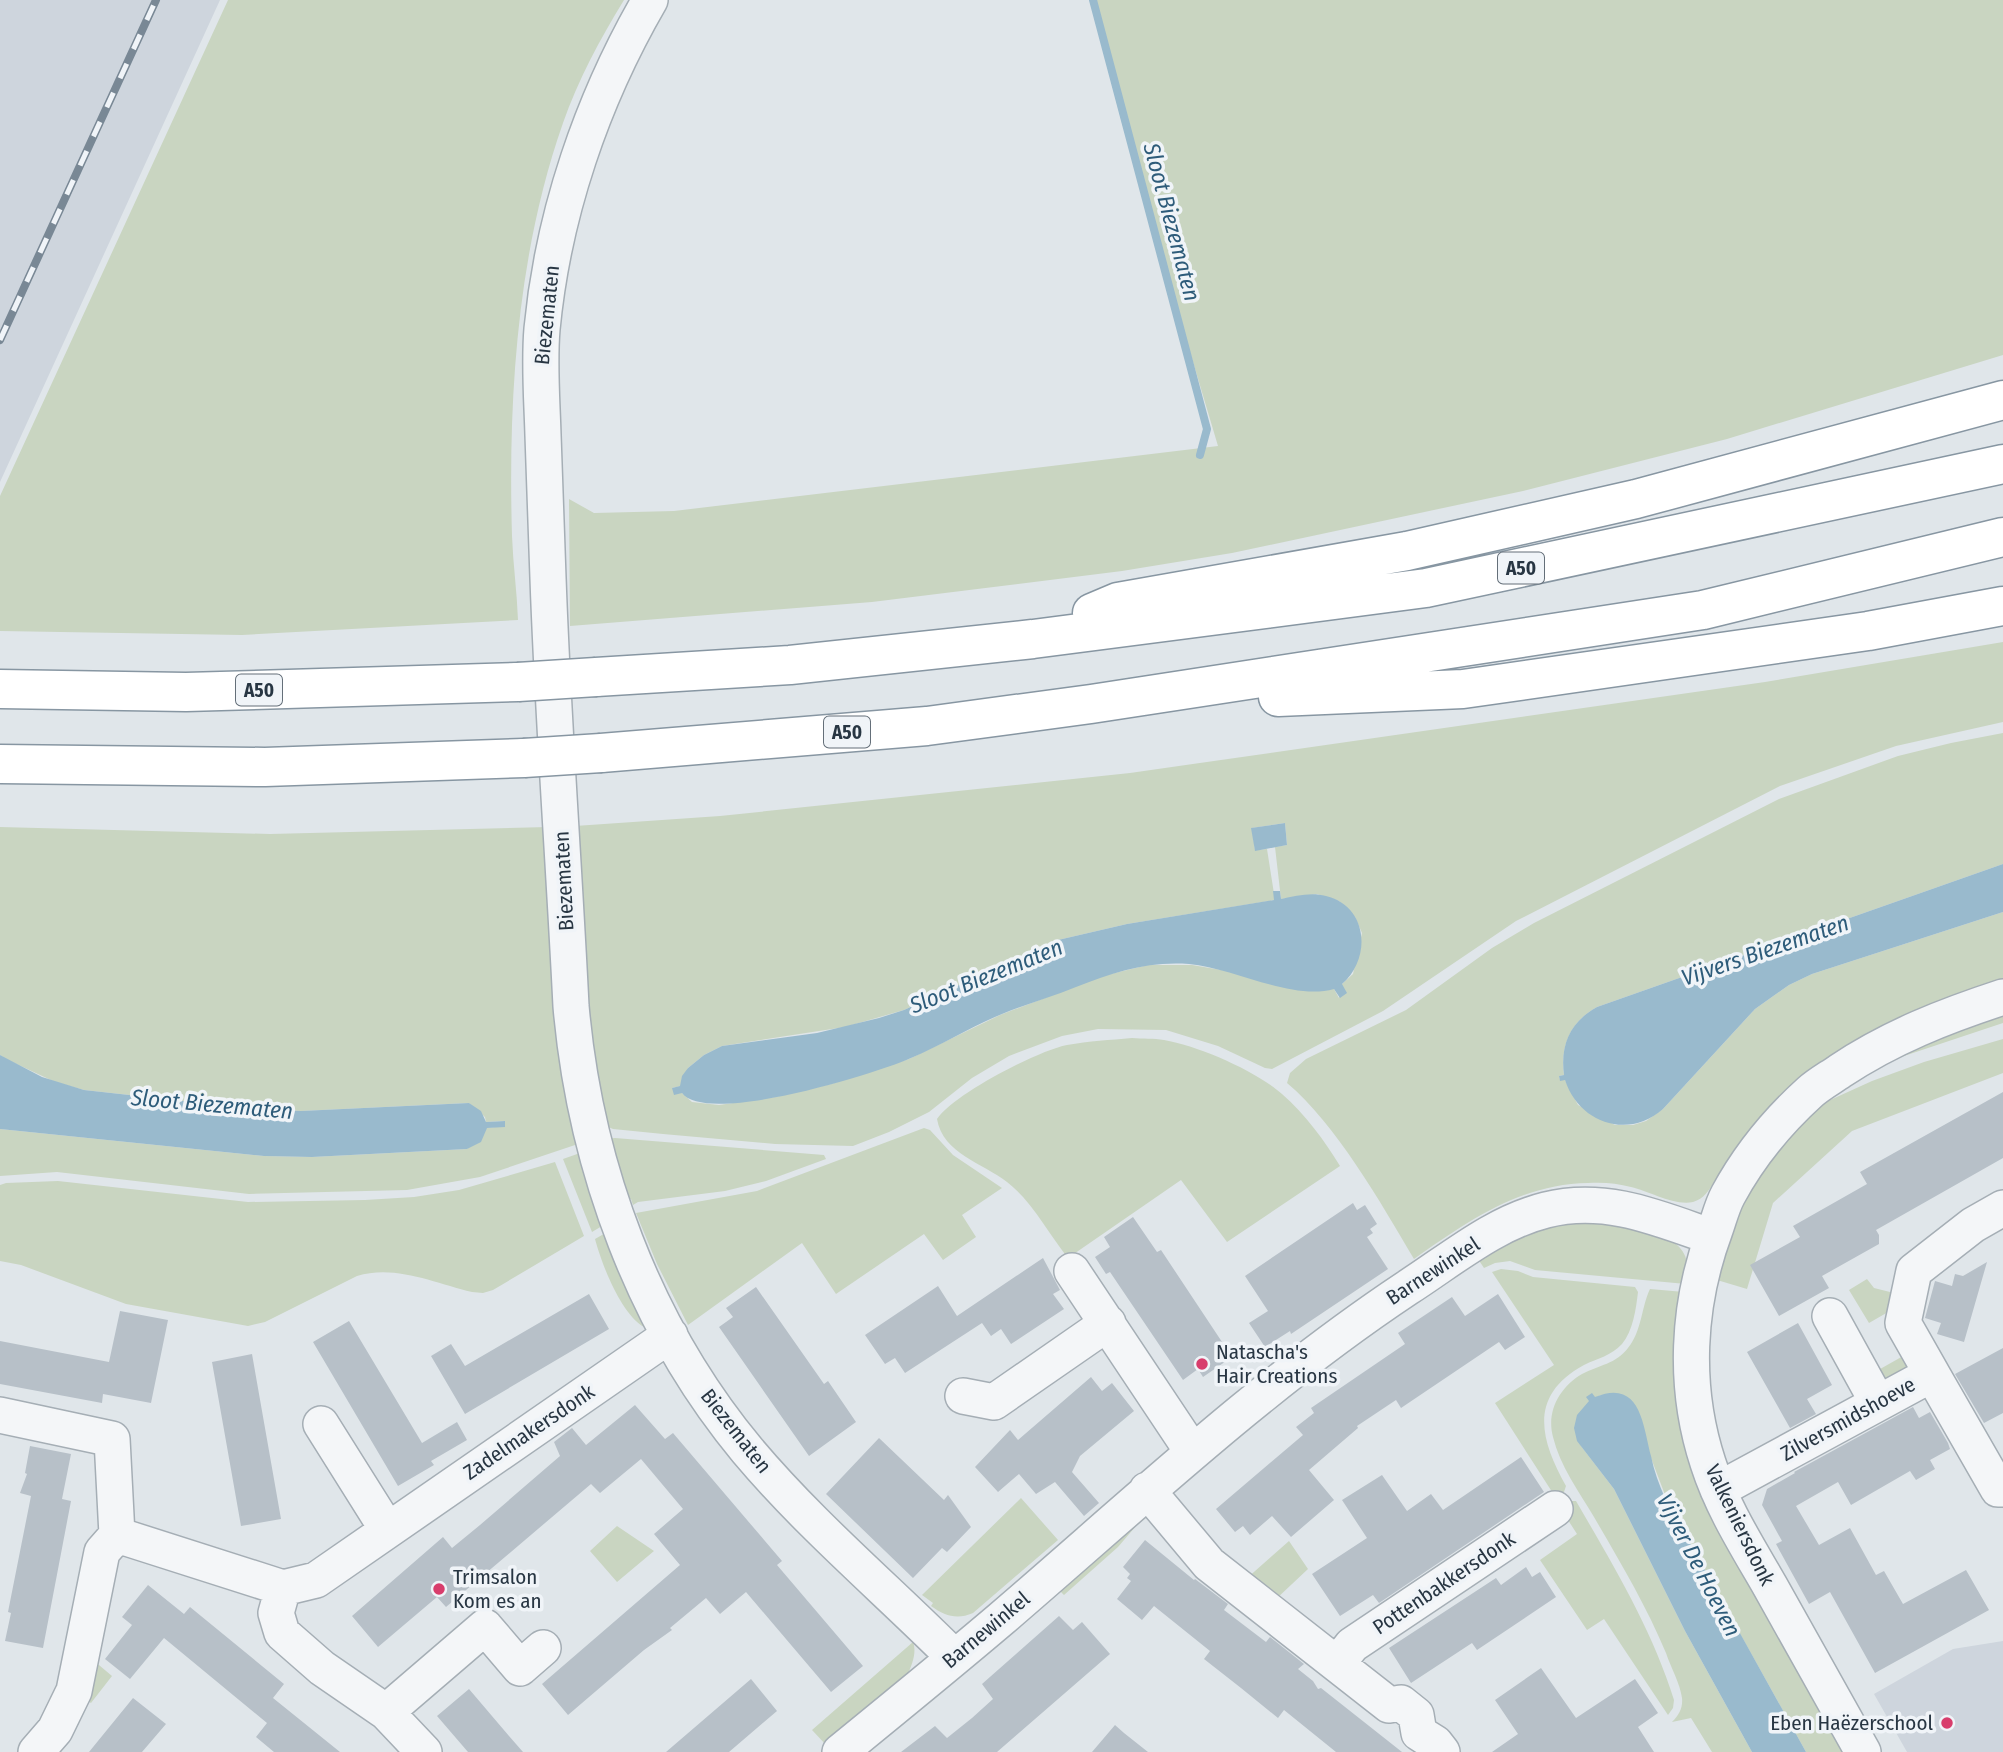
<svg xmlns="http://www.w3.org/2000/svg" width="2003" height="1752" font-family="'Fira Sans Condensed',sans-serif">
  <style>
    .built { fill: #ced5dd }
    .green { fill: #c9d5c1; fill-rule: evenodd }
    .water { fill: #99bacd }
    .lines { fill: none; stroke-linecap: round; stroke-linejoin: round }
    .stream { stroke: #99bacd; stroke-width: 8 }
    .building { fill: #b7c0c8 }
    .minor-casing { stroke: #a5aeb5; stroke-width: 38 }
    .highway-casing { stroke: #8796a2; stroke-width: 41 }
    .minor { stroke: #f4f6f8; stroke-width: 35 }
    .highway { stroke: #fff; stroke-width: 38 }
    .rail-casing { stroke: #798895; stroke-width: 8 }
    .rail { stroke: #f0f4f8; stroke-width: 5; stroke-dasharray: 16; stroke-linecap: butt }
    .highway-bridge-casing { stroke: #8796a2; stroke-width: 41; stroke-linecap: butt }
    .highway-bridge { stroke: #fff; stroke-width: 38 }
    .poi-dot { fill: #d83d6c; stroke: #f0f4f8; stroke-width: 2.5 }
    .labels { text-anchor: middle; stroke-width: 7; stroke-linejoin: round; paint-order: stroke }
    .shield { fill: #f0f4f8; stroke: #646f79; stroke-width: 2 }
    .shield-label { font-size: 19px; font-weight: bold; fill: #283643 }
    .street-label { font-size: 21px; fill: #283643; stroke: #f0f4f8 }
    .poi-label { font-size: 21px; fill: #283643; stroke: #f0f4f8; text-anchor: start }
    .water-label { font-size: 23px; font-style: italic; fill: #2e5c7a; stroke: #f0f4f8 }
  </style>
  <rect width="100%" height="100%" fill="#e0e6ea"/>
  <path class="built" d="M0,0H220L0,482Z
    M2003,1641V1752H1907L1874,1694L1953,1649Z"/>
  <path class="green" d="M228,0H624C600,39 578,80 563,123C517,254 508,398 512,536C513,564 517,592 518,620L242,635L0,631V496Z
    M1090,0H2003V355L1727,439L1523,491L1232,553L1122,571L872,602L570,626L569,499L594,513L674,511L1218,446L1122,123Z
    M2003,642V722L1896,746L1780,786L1516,921L1383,1011L1272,1069L1265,1068L1218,1046L1166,1030L1098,1029L1062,1036L1009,1056L972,1078L929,1112L889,1132L853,1146L775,1144L663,1134L613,1129L601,1124L595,1094L575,826L720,816L1130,773L1765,682ZM1285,823L1287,845L1275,847L1281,899L1317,894L1339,901L1355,917L1362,933L1353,974L1342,984L1339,998L1334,989L1192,965H1148L1102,976L1000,1015L909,1059L831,1084L775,1097L719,1105L692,1102L682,1093L672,1088L681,1086L688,1068L704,1055L722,1046L845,1027L904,1010L1058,940L1127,924L1275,900L1267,849L1255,850L1252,828Z
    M2003,733V864L1597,1007C1570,1022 1560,1046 1564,1075L1559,1076L1560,1080H1565L1578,1105L1615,1125H1633L1646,1121L1663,1109L1755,1009L1789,985L1812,974L2003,912V984L1944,1004L1722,1184L1715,1181C1709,1190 1704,1199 1693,1202C1674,1206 1649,1191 1631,1187C1617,1183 1602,1182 1588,1183C1520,1184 1467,1222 1414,1259C1381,1203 1336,1124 1287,1083L1290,1073L1306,1059L1406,1010L1492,948L1534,923L1779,799L1898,756L1951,743Z
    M0,827L270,834L548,827L578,1144L480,1177L407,1190L249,1194L57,1172L0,1176V1129L264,1156L312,1157L467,1149L486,1128L505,1126L504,1121L486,1122L485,1117L469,1103L301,1111L257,1109L84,1090L55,1082L6,1059L0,1055Z
    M2003,1010V1023L1886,1062L1937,1033Z
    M1132,1038C1142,1039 1154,1038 1164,1040C1199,1046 1256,1071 1282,1094C1306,1115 1324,1140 1340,1166L1227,1242L1181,1180L1068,1258C1048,1233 1032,1201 1007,1182C983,1163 943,1154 937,1119C954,1094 1037,1051 1067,1045C1089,1041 1110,1040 1132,1038Z
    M2003,1039V1073L1852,1131L1773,1203L1747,1289L1717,1280L1729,1236L1754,1183L1771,1158L1817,1106L1872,1081L1924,1062Z
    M924,1128L930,1130L953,1155L1002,1188L962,1215L976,1237L943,1260L924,1234L836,1294L802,1243L688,1325L657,1264L636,1213L757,1191Z
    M615,1138L824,1155L826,1159L766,1181L725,1191L638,1202L633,1205L631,1199L624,1201L605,1139Z
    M580,1153L607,1223L592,1232L563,1159Z
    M555,1162L584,1236L493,1290L483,1293L472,1292C435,1283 394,1264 357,1276L265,1322L248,1326L126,1304L21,1265L0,1261V1185L6,1183L58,1181L248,1202L365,1200L414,1197L459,1190Z
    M1601,1219C1626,1226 1682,1231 1687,1262C1688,1269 1686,1277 1686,1284L1535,1270L1510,1261L1495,1263L1484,1268L1478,1259L1536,1227Z
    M609,1231L646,1325L644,1327C621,1314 602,1265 595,1239Z
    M1501,1269L1518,1271L1533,1277L1635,1287L1638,1292C1636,1309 1633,1331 1622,1344C1611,1356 1598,1358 1584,1365C1529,1395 1539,1438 1566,1486L1564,1492L1556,1498L1495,1403L1554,1365L1492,1272Z
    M1867,1279L1874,1288L1898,1294L1895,1308L1869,1323L1849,1290Z
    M1650,1289L1684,1292L1674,1363L1729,1548L1846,1752H1806L1670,1508L1651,1458L1601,1395L1589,1401L1581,1446L1614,1489L1685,1631L1752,1752H1712L1691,1718L1672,1722C1679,1715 1683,1708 1682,1698C1680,1683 1671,1668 1666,1653C1646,1605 1620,1562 1594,1517C1579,1492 1560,1466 1553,1437C1546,1411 1560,1387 1582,1374C1599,1365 1616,1364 1628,1348C1642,1331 1641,1308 1650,1289Z
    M1912,1351L1917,1364L1882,1386L1873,1373Z
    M1021,1498L1058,1540L973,1613C957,1620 945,1616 931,1606L933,1603L922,1595Z
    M1567,1501H1576C1613,1565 1652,1629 1674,1700L1673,1708L1668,1715L1604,1619L1587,1630L1540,1560L1577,1534L1559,1506Z
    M1148,1512L1118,1547L1064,1595L1057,1588Z
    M617,1526L654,1551L617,1582L590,1551Z
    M1289,1541L1308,1569L1275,1600L1246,1579Z
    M913,1642C917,1652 912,1665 907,1676L827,1746L812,1730Z
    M93,1660L112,1676L91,1703L84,1698Z"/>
  <path class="water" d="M1285,823L1287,845L1255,851L1251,828Z
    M2003,864V912L1812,974L1789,985L1755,1009L1663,1109C1628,1140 1579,1123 1565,1080L1560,1081L1559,1076L1564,1075C1560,1045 1570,1022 1597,1007Z
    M1273,891H1280L1281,899C1296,896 1311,892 1326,896C1368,906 1372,958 1342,984L1347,993L1340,998L1334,989C1292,1001 1234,968 1189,964C1148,961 1114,972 1076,987C1052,997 1026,1004 1002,1014C970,1027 942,1045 911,1058C875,1074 707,1126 682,1093L674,1095L672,1088L680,1086L682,1076L688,1068L704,1055L722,1046L817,1033L879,1018L904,1010L1058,940L1127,924L1274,900Z
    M0,1055L42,1077L84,1090L257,1109L301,1111L469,1103L481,1111L486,1122L505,1121V1127L487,1128L481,1142L467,1149L312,1157L264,1156L0,1129Z
    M1592,1393L1595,1397C1641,1378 1643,1426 1651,1456C1654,1471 1659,1484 1665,1498L1806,1752H1752L1685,1631L1614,1489L1577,1441L1574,1428L1577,1415L1589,1401L1586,1397Z"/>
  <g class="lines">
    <path class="stream" d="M1093,0L1207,429L1200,455"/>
  </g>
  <path class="building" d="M2003,1092V1158L1876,1230L1879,1235V1244L1822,1276L1829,1288L1779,1316L1750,1265L1800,1237L1793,1226L1867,1184L1860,1172Z
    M1353,1203L1357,1210L1365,1205L1377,1224L1370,1229L1373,1233L1367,1237L1388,1269L1291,1334L1290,1331L1265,1347L1249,1323L1268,1311L1245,1276Z
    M1133,1217L1157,1252L1161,1250L1232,1357L1203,1377L1198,1369L1183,1380L1110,1272L1106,1274L1095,1257L1110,1247L1104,1237Z
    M1043,1258L1060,1290L1053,1294L1064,1309L1011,1344L1001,1329L991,1336L982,1323L905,1373L895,1358L885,1364L865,1335L938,1286L957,1316Z
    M1987,1262L1964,1342L1937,1334L1941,1323L1925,1318L1935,1281L1952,1286L1955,1274L1963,1276Z
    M756,1287L824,1384L828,1381L856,1422L809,1456L719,1327L733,1317L726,1308Z
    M589,1294L609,1329L465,1414L431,1356L451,1344L465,1366Z
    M1498,1294L1525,1337L1505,1350L1499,1342L1401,1408L1396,1400L1357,1426L1358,1428L1309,1470L1334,1500L1291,1537L1272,1516L1250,1535L1243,1526L1235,1532L1216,1509L1303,1435L1296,1427L1314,1413L1311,1408L1405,1344L1398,1333L1452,1297L1465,1316Z
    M120,1311L168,1320L151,1403L103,1394L102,1403L0,1384V1341L109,1362Z
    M349,1321L422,1443L457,1422L467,1440L431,1461L434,1465L398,1486L313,1342Z
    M1798,1323L1832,1385L1807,1399L1816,1414L1790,1428L1747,1352Z
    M2003,1348V1413L1984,1423L1955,1374Z
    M252,1354L281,1519L241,1526L212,1362Z
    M1091,1377L1102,1391L1112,1383L1134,1411L1080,1456L1072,1472L1099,1503L1084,1516L1055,1482L1036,1494L1019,1474L998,1492L975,1467L1010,1430L1018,1440Z
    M635,1405L665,1439L673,1433L782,1561L777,1565L863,1666L831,1692L746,1592L720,1614L706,1598L670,1628L672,1630L644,1650L568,1715L542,1684L680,1565L654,1534L683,1509L641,1459L600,1493L591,1484L446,1607L437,1597L378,1647L352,1616L443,1537L452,1548L480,1525L560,1456L554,1442L572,1428L586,1445Z
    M1913,1407L1919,1418L1930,1412L1948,1443L1950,1449L1930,1460L1935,1469L1916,1480L1910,1471L1851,1505L1838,1482L1796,1506L1819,1545L1850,1528L1876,1575L1884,1571L1903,1604L1966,1570L1989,1610L1875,1673L1830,1592L1809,1604L1776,1544L1782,1541L1762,1505L1767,1489L1795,1473L1794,1472Z
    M879,1438L944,1500L948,1495L971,1527L947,1552L942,1548L913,1578L826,1494Z
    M30,1446L71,1454L62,1499L71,1501L43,1648L5,1641L11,1613L8,1612L31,1496L20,1493L27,1474L25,1473Z
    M1521,1457L1544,1492L1379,1603L1373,1595L1340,1616L1312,1574L1367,1538L1342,1500L1382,1475L1407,1511L1431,1494L1443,1510Z
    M1145,1540L1194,1580L1195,1579L1228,1604L1224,1610L1266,1642L1270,1637L1304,1664L1298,1669L1313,1681L1318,1689L1321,1688L1402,1752H1336L1284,1710L1278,1718L1241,1688L1204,1659L1210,1651L1154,1606L1142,1620L1117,1599L1131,1581L1127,1578L1130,1574L1123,1567Z
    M1526,1567L1532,1577L1540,1572L1556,1597L1477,1650L1472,1643L1411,1683L1389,1648L1496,1578L1501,1585Z
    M148,1585L184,1614L190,1607L284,1684L273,1698L340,1752H274L256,1737L267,1723L164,1638L130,1679L105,1659L132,1625L122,1617Z
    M1059,1616L1073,1630L1082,1622L1110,1654L997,1752H901L935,1726L947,1738L972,1718L993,1699L982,1684Z
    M1541,1668L1576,1718L1635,1679L1658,1713L1638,1727L1654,1752H1492L1518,1734L1495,1700Z
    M751,1679L777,1711L729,1752H666Z
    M469,1689L509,1736L523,1752H468L437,1716Z
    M133,1698L166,1724L142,1752H89Z
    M1115,1725L1124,1733L1148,1752H1092Z"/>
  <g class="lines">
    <defs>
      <path id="minor" d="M650,0C592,100 553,214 542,329C539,364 542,400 543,435C545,483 546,530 548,578C553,721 564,864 571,1006C585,1166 644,1326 747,1450C810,1525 885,1588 954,1657
        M1072,1271L1192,1451
        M1830,1316L1878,1403
        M1932,1374L1998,1489H2003
        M963,1396L994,1402L1108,1323
        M0,1415L112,1439L117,1535
        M321,1424L387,1529
        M1147,1490L1209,1564L1389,1705L1401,1703L1416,1715L1419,1733L1435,1743L1442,1752
        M1718,1490L1932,1374L1903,1323L1914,1271L1973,1225L2003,1208
        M283,1588L276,1613L282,1633L322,1668L386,1712L424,1752
        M1338,1663L1352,1645L1555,1509
        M386,1712L485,1627L520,1668L543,1648
        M36,1752L55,1730L74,1691L102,1552L117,1535L283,1588L316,1580L670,1335
        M840,1752C894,1708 948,1664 1001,1619C1134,1505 1261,1385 1407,1288C1452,1259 1494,1223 1546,1210C1605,1195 1658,1218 1712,1237
        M1863,1752C1832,1697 1801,1641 1770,1586C1747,1546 1722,1507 1708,1463C1683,1387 1687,1305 1715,1230C1719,1219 1722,1206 1728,1195C1748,1158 1778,1121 1810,1092C1819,1084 1830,1078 1840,1071C1891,1037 1945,1016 2003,997"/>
      <path id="highway" d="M1092,613L1118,602L1407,551L1636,499L2003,400
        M596,677L790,665L1033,639L1426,588L2003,464
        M0,689L186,692L518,682
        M1278,697L1463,689L1868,631L2003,606
        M601,753L927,726L1091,704L1703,610L2003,537
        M0,764L265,767L524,758"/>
    </defs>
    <use href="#minor" class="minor-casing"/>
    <use href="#highway" class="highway-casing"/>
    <use href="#minor" class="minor"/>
    <use href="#highway" class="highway"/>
    <defs>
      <path id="rail" d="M0,340L156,0"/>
    </defs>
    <use href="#rail" class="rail-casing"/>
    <use href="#rail" class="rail"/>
    <defs>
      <path id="highway-bridge" d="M518,682L596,677
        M524,758L601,753"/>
    </defs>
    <use href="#highway-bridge" class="highway-bridge-casing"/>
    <use href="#highway-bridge" class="highway-bridge"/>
  </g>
  <g class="poi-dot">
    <circle cx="1202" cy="1364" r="7"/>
    <circle cx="439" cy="1589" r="7"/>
    <circle cx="1947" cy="1723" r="7"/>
  </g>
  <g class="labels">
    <g class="shield">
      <rect x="1498" y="552.5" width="46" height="31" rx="5"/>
      <rect x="236" y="674.5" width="46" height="31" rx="5"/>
      <rect x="824" y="716.5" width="46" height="31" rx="5"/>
    </g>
    <g class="shield-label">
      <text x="1521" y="575">A50</text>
      <text x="259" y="697">A50</text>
      <text x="847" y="739">A50</text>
    </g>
    <g class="street-label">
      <text transform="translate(547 315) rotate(-84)" y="7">Biezematen</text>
      <text transform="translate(564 881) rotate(-93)" y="7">Biezematen</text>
      <text transform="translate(1433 1271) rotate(-33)" y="7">Barnewinkel</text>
      <text transform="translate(1848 1419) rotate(-29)" y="7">Zilversmidshoeve</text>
      <text transform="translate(736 1431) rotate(52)" y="7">Biezematen</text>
      <text transform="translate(529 1432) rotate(-34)" y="7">Zadelmakersdonk</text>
      <text transform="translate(1740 1525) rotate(64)" y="7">Valkeniersdonk</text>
      <text transform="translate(1444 1583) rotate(-34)" y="7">Pottenbakkersdonk</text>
      <text transform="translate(986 1630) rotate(-40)" y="7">Barnewinkel</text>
    </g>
    <g class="poi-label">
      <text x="1216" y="1359">Natascha's<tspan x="1216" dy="24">Hair Creations</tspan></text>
      <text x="453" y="1584">Trimsalon<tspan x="453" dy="24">Kom es an</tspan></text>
      <text x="1933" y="1730" text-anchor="end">Eben Haëzerschool</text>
    </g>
    <g class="water-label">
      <text transform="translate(1172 222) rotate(75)" y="8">Sloot Biezematen</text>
      <text transform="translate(1765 950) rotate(-19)" y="8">Vijvers Biezematen</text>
      <text transform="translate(986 976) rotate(-22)" y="8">Sloot Biezematen</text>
      <text transform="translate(212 1104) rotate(5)" y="8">Sloot Biezematen</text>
      <text transform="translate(1699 1565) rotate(63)" y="8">Vijver De Hoeven</text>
    </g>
  </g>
</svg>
